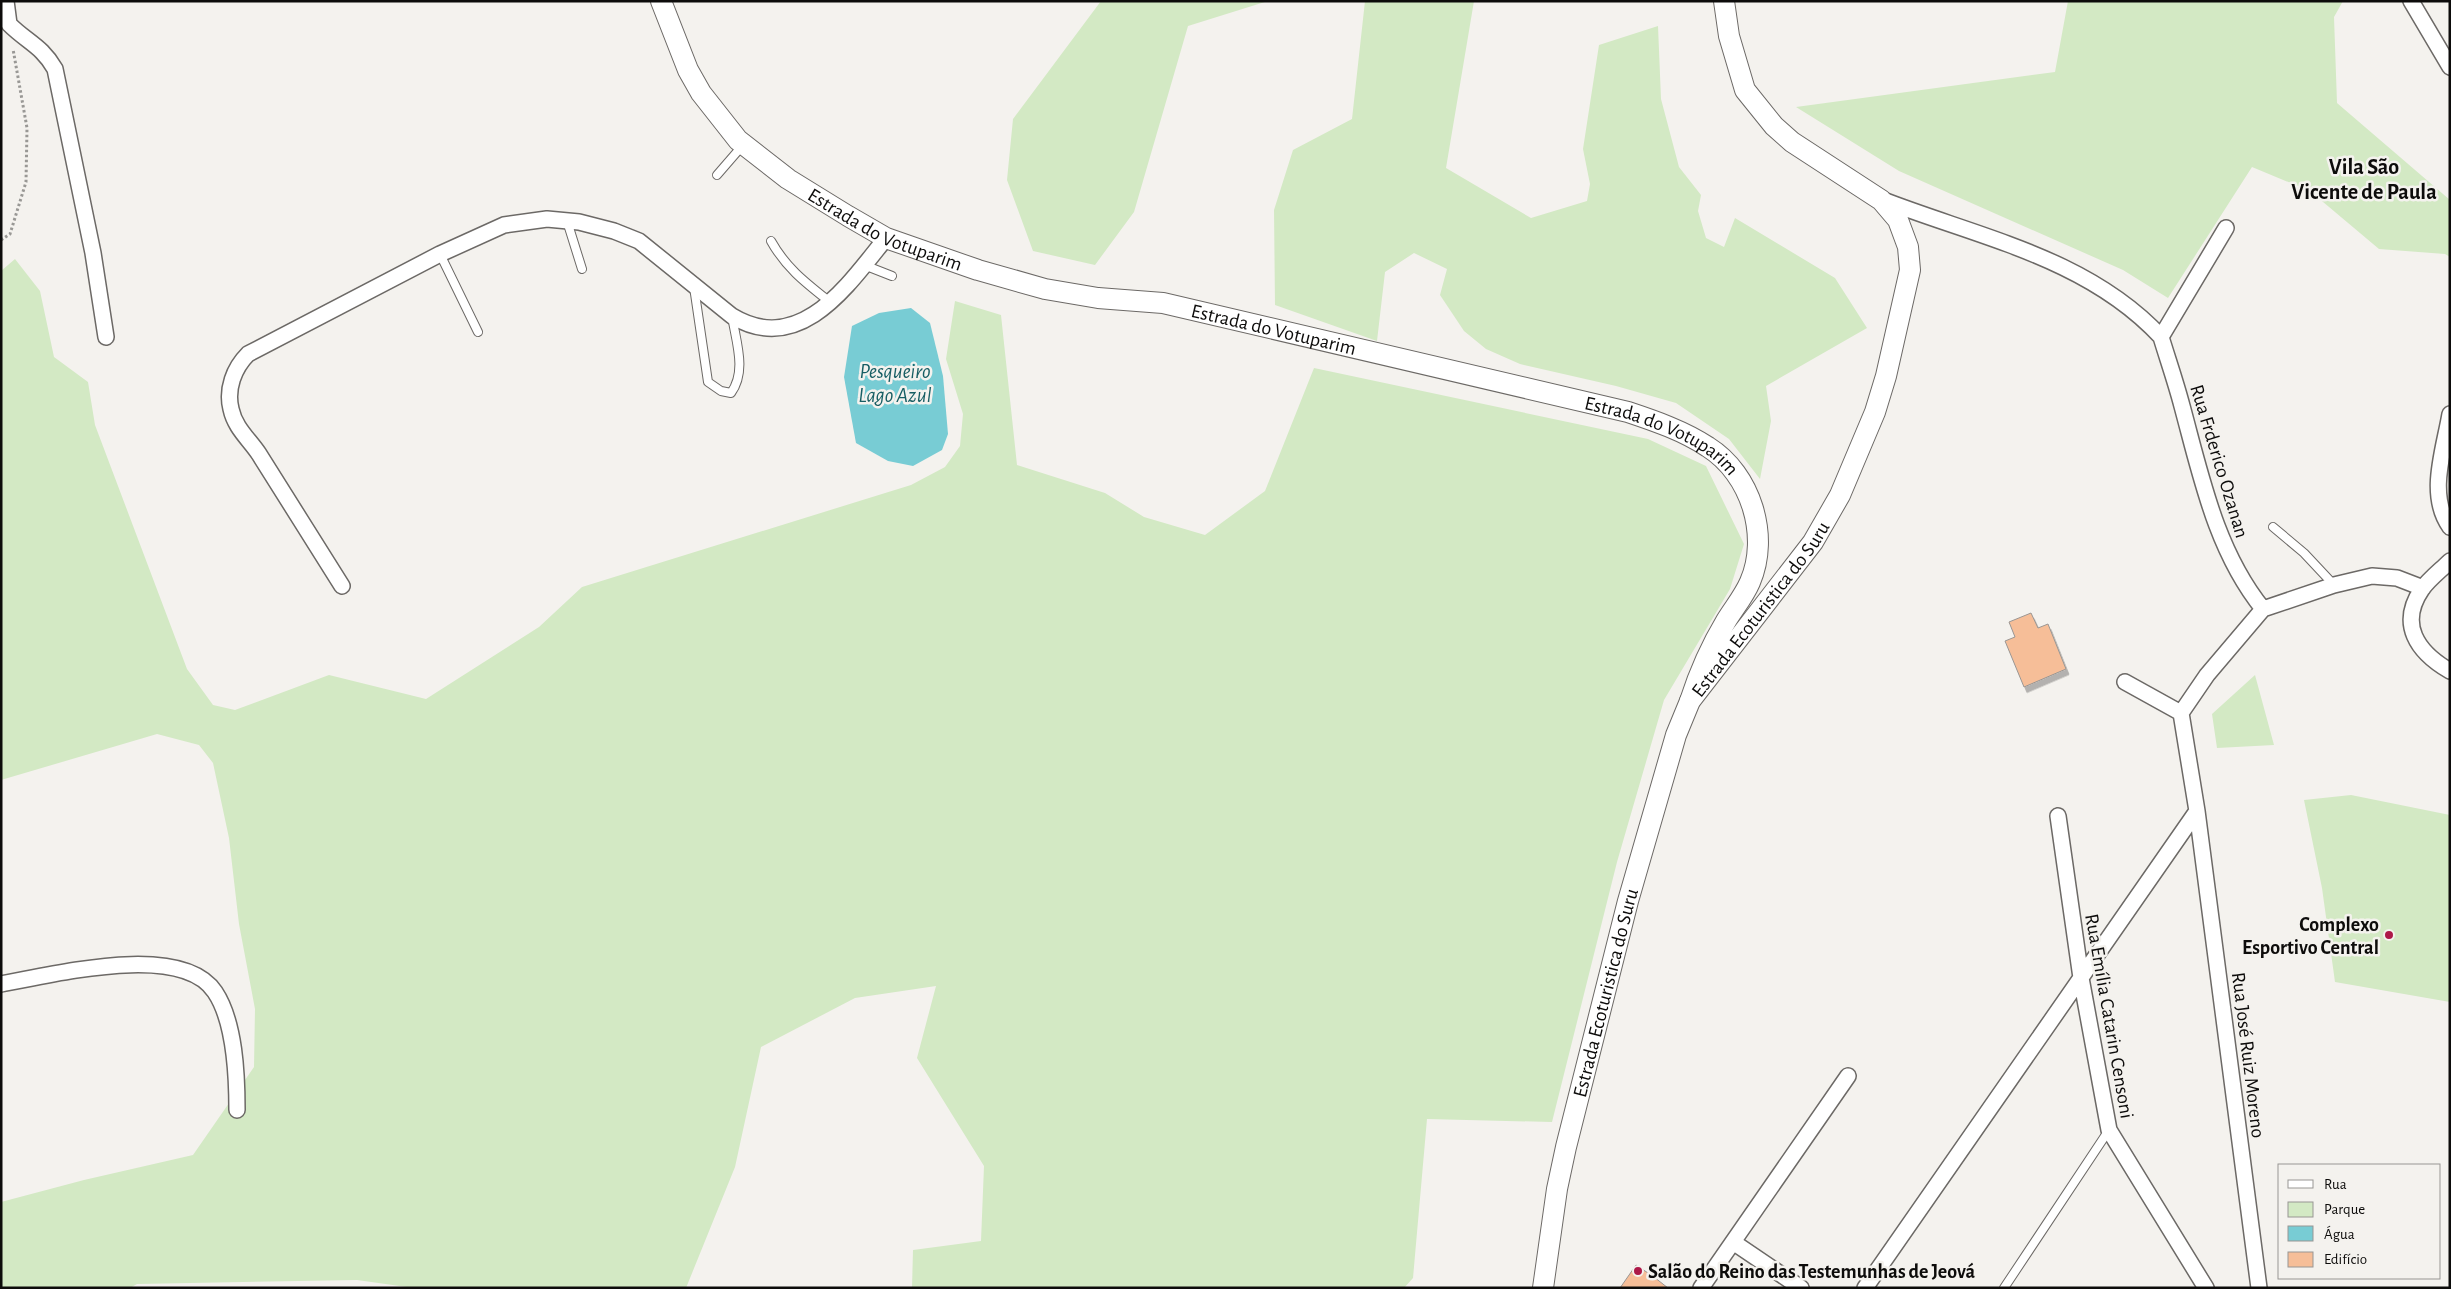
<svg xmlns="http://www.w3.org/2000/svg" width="2451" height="1289" font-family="'Alegreya Sans',sans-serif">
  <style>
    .green { fill: #d3e9c4 }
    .water { fill: #78ccd4 }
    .building { fill: #f6be98; stroke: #9a9693; filter: url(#shadow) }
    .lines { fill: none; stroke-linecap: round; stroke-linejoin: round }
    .lane-casing { stroke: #6c6966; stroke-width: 10 }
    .street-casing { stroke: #6c6966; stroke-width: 18 }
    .secondary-casing { stroke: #6c6966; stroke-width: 22 }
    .path { stroke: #999895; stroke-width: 3; stroke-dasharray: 2.5 2.5; stroke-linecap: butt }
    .lane { stroke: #fff; stroke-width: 8 }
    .street { stroke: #fff; stroke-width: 15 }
    .secondary { stroke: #fff; stroke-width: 20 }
    .poi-dot { fill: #ad1948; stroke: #f4f2ee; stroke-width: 2 }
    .labels { text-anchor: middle; stroke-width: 5; stroke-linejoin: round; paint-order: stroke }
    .street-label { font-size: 20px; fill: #0d0c0b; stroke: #f4f2ee }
    .poi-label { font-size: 20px; font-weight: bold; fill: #0d0c0b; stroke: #f4f2ee; text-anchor: end }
    .water-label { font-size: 21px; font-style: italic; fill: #175e64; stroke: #f4f2ee }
    .quarter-label { font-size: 22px; font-weight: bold; fill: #0d0c0b; stroke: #f4f2ee }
  </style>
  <defs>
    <filter id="shadow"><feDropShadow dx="3" dy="5.5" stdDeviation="0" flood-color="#0004"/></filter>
  </defs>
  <rect width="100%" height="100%" fill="#f4f2ee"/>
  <path class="green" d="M1101,1H1268L1188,26L1134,212L1095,265L1033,251L1007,180L1013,119Z
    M1365,1H1474L1446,168L1531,218L1587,201L1590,184L1583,149L1599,45L1658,26L1661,99L1679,167L1701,195L1698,211L1706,238L1724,247L1735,218L1835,278L1867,328L1766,386L1771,421L1760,479L1729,439L1676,403L1616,386L1520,364L1486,349L1464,331L1440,295L1447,269L1414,253L1385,272L1377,341L1275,305L1274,210L1293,150L1352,119Z
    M2068,1H2343L2334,17L2337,103L2450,200V257L2445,254L2379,249L2310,191L2252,167L2168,298L2123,270L1899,171L1796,107L2055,72Z
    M15,259L40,291L54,357L88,382L95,425L187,669L213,705L235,710L329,675L426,699L539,627L582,587L911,485L945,467L960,446L963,414L946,359L955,301L1001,315L1017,465L1105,493L1144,517L1205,535L1265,491L1314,368L1648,439L1706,466L1744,544L1730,589L1664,700L1617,862L1552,1122L1427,1119L1413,1278L1404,1288H912L913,1250L981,1241L984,1166L917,1058L936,986L855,998L761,1047L735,1167L686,1288H414L357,1280L137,1284L130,1288H1V1202L84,1180L193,1155L254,1067L255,1009L239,924L229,838L213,763L199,745L157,734L1,780V271Z
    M2255,675L2274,745L2217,748L2212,714Z
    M2351,795L2450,815V1002L2335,982L2322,888L2304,800Z"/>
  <path class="water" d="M911,308L930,323L943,376L948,434L942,450L913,466L888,461L856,443L844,377L852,326L879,313Z"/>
  <path class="building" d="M2031,613L2038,628L2048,624L2066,669L2024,687L2005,641L2015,637L2009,622Z
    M1636,1265L1654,1277L1668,1288H1620Z"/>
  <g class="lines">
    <defs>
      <path id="lane" d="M717,175L743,145
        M567,221L582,269
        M771,241C786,268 806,283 830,302
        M440,254L478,332
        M864,265L892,276
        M694,287L708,382L721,391L731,393C747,371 736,342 732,316
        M2273,527L2304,553L2334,585
        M2004,1288L2109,1130"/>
      <path id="street" d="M6,1L9,24C27,42 42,46 55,69L93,253L106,337
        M2411,1L2450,67
        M1883,200C1978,237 2088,258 2161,337
        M2226,228L2161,337C2168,360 2176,383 2182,406C2201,476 2216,551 2263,609L2334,585L2372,576L2397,578L2423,588
        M2450,414C2444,450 2427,495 2450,527
        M2450,561C2441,570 2429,579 2422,589C2398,624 2417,652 2450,671
        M342,586C314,542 287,498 259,454C249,439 235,428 231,409C226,389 234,368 248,354L440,254L504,225L547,219L579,222L614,231L639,241L732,316C800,357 848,285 886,238
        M2125,682L2181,713L2197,811L2259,1288
        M2181,713L2207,675L2263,609
        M2058,816L2081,978L2109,1130L2206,1288
        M1,984C53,975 181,941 215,992C235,1022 237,1075 237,1110
        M1733,1242L1801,1288
        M1701,1288L1848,1076
        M1865,1288L2197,811"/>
      <g id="secondary">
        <path id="s1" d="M661,1L688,70L701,93L738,140L788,179L848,216L886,238L978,270L1045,289L1098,298L1163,303L1628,412C1655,421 1684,431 1708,447C1751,474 1770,536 1750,582C1744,596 1734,608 1726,621C1711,646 1699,673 1690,701"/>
        <path id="s2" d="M1543,1288L1557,1189L1566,1147L1628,901L1676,735L1690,701L1813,542L1840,495L1875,412L1886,376L1910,270L1908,247L1898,220L1881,200L1792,142L1774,126L1745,90L1729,36L1724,1"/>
      </g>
    </defs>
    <use href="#lane" class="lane-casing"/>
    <use href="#street" class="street-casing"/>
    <use href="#secondary" class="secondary-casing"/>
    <path class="path" d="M1,240L10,234L26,182L27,128L13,49"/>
    <use href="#lane" class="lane"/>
    <use href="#street" class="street"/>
    <use href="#secondary" class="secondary"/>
  </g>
  <g class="poi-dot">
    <circle cx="2389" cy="935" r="5"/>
    <circle cx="1638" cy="1271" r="5"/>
  </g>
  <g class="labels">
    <g class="street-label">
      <text dy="7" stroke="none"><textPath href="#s1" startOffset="334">Estrada do Votuparim</textPath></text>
      <text dy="7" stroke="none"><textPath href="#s1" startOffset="738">Estrada do Votuparim</textPath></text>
      <text dy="7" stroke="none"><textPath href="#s1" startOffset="1142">Estrada do Votuparim</textPath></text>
      <text transform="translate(2220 461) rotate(73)" y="7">Rua Frderico Ozanan</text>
      <text dy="7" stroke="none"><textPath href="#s2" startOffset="722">Estrada Ecoturistica do Suru</textPath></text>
      <text dy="7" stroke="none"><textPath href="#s2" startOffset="302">Estrada Ecoturistica do Suru</textPath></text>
      <text transform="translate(2110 1016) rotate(80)" y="7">Rua Emília Catarin Censoni</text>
      <text transform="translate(2249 1055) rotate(83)" y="7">Rua José Ruiz Moreno</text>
    </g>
    <g class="poi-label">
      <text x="2379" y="931">Complexo<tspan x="2379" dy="23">Esportivo Central</tspan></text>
      <text x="1648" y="1278" text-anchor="start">Salão do Reino das Testemunhas de Jeová</text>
    </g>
    <g class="water-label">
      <text x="895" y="378">Pesqueiro<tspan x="895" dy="24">Lago Azul</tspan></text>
    </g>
    <g class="quarter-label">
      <text x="2364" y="174">Vila São<tspan x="2364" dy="25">Vicente de Paula</tspan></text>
    </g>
  </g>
  <rect width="2451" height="1289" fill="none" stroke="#0d0c0b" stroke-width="5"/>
  <rect x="2278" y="1164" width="162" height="115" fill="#f4f2ee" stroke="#989693"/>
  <rect x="2288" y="1180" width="25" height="8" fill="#ffffff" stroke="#989693"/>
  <text x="2324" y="1189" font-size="15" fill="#0d0c0b">Rua</text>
  <rect x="2288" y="1202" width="25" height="15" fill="#d3e9c4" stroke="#989693"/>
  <text x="2324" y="1214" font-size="15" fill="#0d0c0b">Parque</text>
  <rect x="2288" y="1226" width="25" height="15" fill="#78ccd4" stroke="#989693"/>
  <text x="2324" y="1239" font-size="15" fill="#0d0c0b">Água</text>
  <rect x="2288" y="1252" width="25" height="15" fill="#f6be98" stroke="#989693"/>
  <text x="2324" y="1264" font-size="15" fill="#0d0c0b">Edifício</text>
</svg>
